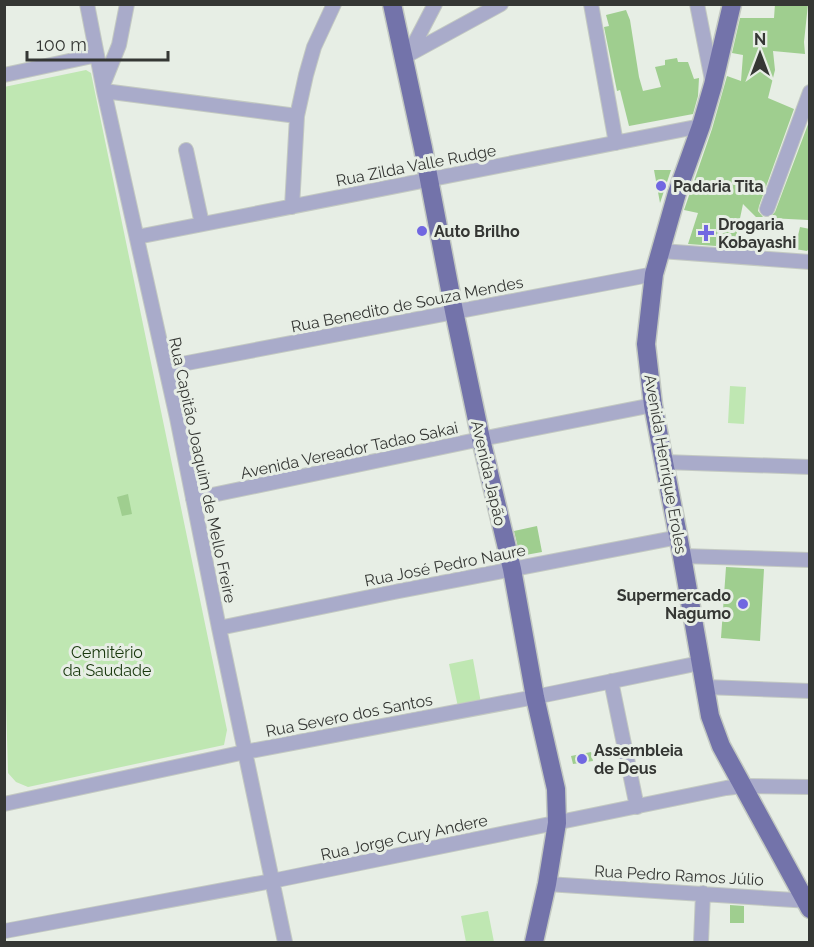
<svg xmlns="http://www.w3.org/2000/svg" width="814" height="947" font-family="Raleway,sans-serif">
  <style>
    .green { fill: #bfe7b2 }
    .building { fill: #9fce8f }
    .lines { fill: none; stroke-linecap: round; stroke-linejoin: round }
    .minor-casing { stroke: #c3c9c2; stroke-width: 16 }
    .major-casing { stroke: #c3c9c2; stroke-width: 21 }
    .minor { stroke: #a9abca; stroke-width: 14 }
    .major { stroke: #7373aa; stroke-width: 18 }
    .poi-dot { fill: #7167e1; stroke: #e7eee5; stroke-width: 2 }
    .labels { text-anchor: middle; stroke-width: 6; stroke-linejoin: round; paint-order: stroke }
    .street-label { font-size: 16px; fill: #353734; stroke: #e7eee5 }
    .poi-label { font-size: 16px; font-weight: bold; fill: #353734; stroke: #e7eee5; text-anchor: start }
    .park-label { font-size: 16px; fill: #18370c; stroke: #e7eee5 }
  </style>
  <rect width="100%" height="100%" fill="#e7eee5"/>
  <path class="green" d="M86,70L91,73L227,730L224,745L28,787L16,782L8,773L5,666L4,87Z
    M730,386L746,387L744,424L728,423Z
    M473,659L481,703L458,707L449,664Z
    M488,911L494,942H466L461,916Z"/>
  <path class="building" d="M775,4H808L804,42L805,54L773,51L775,70L768,98L794,109L759,206L758,211L763,217H756L743,204L734,247L717,243L716,246L688,244L698,213L684,210L712,129L727,76L741,81L743,55L732,53L740,18H774Z
    M626,10L630,20L639,77L643,91L661,87L655,67L665,65V60L677,58L678,62H688L694,79L699,78L698,96L693,114L629,126L620,90L617,91L604,27L609,26L606,15Z
    M810,119V214L808,220L769,218L775,212Z
    M654,170H671L660,203Z
    M800,227L810,229V247L807,251L795,249Z
    M128,494L132,514L122,516L117,497Z
    M537,526L542,552L520,556L514,531Z
    M726,567L764,569L760,641L721,638Z
    M591,752L593,761L573,764L571,756Z
    M730,905L744,906V923H730Z"/>
  <g class="lines">
    <defs>
      <path id="minor" d="M87,4L104,91L177,418L219,628L285,942
        M591,4L616,143
        M697,4L712,80
        M409,54L435,4
        M404,57L501,4
        M4,75L97,55
        M103,85L119,45L127,4
        M104,91L297,116
        M186,150L202,224
        M292,207L297,116L306,75L314,47L334,4
        M767,209L810,92
        M137,237L701,126
        M661,251L810,262
        M166,367L654,274
        M664,462L810,467
        M193,499L481,439L653,405
        M682,556L810,560
        M219,628L394,592L679,537
        M611,681L637,807
        M705,687L810,691
        M4,804L245,752L535,697L700,663
        M547,884L810,901
        M5,931L272,881L726,788L743,786L810,787
        M701,942L703,893"/>
      <path id="major" d="M392,4L423,148L454,311L481,439L512,569L535,697L556,789L557,823L547,884L534,942
        M732,4L713,85L701,126L677,193L654,274L646,344L653,405L682,556L710,716L721,746L810,909"/>
    </defs>
    <use href="#minor" class="minor-casing"/>
    <use href="#major" class="major-casing"/>
    <use href="#minor" class="minor"/>
    <use href="#major" class="major"/>
  </g>
  <g class="poi-dot">
    <circle cx="661" cy="186" r="6"/>
    <circle cx="422" cy="231" r="6"/>
    <path d="M703 224h6v6h6v6h-6v6h-6v-6h-6v-6h6z"/>
    <circle cx="743" cy="604" r="6"/>
    <circle cx="582" cy="759" r="6"/>
  </g>
  <g class="labels">
    <g class="street-label">
      <text transform="translate(416 165) rotate(-11)" y="6">Rua Zilda Valle Rudge</text>
      <text transform="translate(407 304) rotate(-11)" y="6">Rua Benedito de Souza Mendes</text>
      <text transform="translate(349 450) rotate(-12)" y="6">Avenida Vereador Tadao Sakai</text>
      <text transform="translate(666 464) rotate(80)" y="6">Avenida Henrique Eroles</text>
      <text transform="translate(203 470) rotate(78)" y="6">Rua Capitão Joaquim de Mello Freire</text>
      <text transform="translate(489 473) rotate(77)" y="6">Avenida Japão</text>
      <text transform="translate(445 565) rotate(-11)" y="6">Rua José Pedro Naure</text>
      <text transform="translate(349 715) rotate(-11)" y="6">Rua Severo dos Santos</text>
      <text transform="translate(404 837) rotate(-12)" y="6">Rua Jorge Cury Andere</text>
      <text transform="translate(679 875) rotate(3)" y="6">Rua Pedro Ramos Júlio</text>
    </g>
    <g class="poi-label">
      <text x="673" y="192">Padaria Tita</text>
      <text x="718" y="230">Drogaria<tspan x="718" dy="18">Kobayashi</tspan></text>
      <text x="434" y="237">Auto Brilho</text>
      <text x="731" y="601" text-anchor="end">Supermercado<tspan x="731" dy="18">Nagumo</tspan></text>
      <text x="594" y="756">Assembleia<tspan x="594" dy="18">de Deus</tspan></text>
    </g>
    <g class="park-label">
      <text x="107" y="658">Cemitério<tspan x="107" dy="18">da Saudade</tspan></text>
    </g>
  </g>
  <rect width="814" height="947" fill="none" stroke="#353734" stroke-width="12"/>
  <g transform="translate(760 54)" stroke="#e7eee5" stroke-width="4.5" paint-order="stroke">
  <path d="M0-4.5L10 22L0 15L-10 22Z" fill="#353734"/>
  <text y="-9" font-size="16" font-weight="bold" text-anchor="middle" fill="#353734">N</text>
  </g>
  <path d="M27 51v9h141v-9" fill="none" stroke="#353734" stroke-width="3"/>
  <text x="36" y="51" font-size="18" fill="#353734" stroke="#e7eee5" stroke-width="4.5" paint-order="stroke">100 m</text>
</svg>
